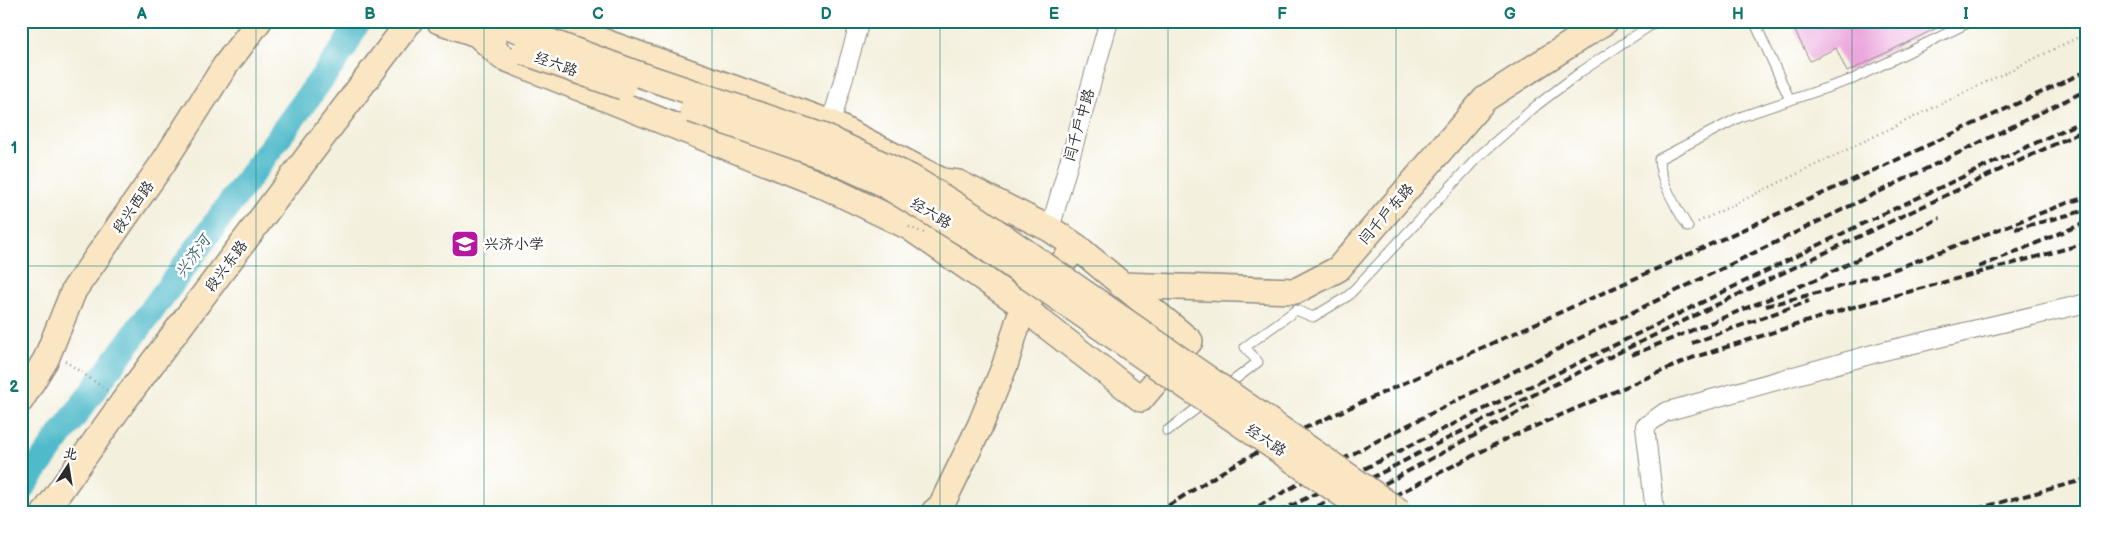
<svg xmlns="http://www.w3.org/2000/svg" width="2108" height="533" font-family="'Balsamiq Sans','LXGW WenKai TC',sans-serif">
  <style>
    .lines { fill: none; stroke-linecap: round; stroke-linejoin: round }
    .river { stroke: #4fbaca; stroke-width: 26 }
    .building { fill: #eca7dd }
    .lane-casing { stroke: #908e84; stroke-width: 11 }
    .street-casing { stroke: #908e84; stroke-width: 20 }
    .secondary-casing { stroke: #908e84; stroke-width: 28 }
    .path { stroke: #908e84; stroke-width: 2.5; stroke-dasharray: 1 4; stroke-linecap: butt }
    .lane { stroke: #fff; stroke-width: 9 }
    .street { stroke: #fff; stroke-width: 18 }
    .secondary { stroke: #fbe6c4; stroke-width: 25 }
    .rail { stroke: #2b2b2b; stroke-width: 4; stroke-dasharray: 8 4; stroke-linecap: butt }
    .secondary-bridge-casing { stroke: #908e84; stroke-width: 28; stroke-linecap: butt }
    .path-bridge { stroke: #908e84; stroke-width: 2.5; stroke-dasharray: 1 4; stroke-linecap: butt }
    .secondary-bridge { stroke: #fbe6c4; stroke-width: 25 }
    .grid { fill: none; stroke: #0f766e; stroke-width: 1; stroke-opacity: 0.55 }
    .labels { text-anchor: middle; stroke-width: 5; stroke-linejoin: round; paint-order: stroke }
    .street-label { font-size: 15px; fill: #2b2b2b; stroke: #fff }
    .poi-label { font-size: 15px; fill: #2b2b2b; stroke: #fff; text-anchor: start }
    .water-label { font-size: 16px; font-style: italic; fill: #39646b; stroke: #fff }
    .neatline { fill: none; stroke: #0f766e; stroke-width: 2 }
    .grid-label { font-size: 16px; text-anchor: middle; font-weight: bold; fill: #0f766e }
  </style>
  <rect width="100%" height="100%" fill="#fff"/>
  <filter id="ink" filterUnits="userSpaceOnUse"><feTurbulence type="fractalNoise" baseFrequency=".02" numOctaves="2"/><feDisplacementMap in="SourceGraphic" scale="10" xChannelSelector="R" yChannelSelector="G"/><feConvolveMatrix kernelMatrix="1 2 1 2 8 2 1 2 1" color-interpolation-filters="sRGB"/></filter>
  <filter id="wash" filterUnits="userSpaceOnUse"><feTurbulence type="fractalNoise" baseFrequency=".0096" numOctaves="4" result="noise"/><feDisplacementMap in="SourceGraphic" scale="20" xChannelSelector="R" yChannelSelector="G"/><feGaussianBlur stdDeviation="1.12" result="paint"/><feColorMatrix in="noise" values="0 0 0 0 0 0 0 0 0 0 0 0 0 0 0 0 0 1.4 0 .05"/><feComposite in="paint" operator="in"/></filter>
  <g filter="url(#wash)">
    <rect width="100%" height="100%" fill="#f4f0de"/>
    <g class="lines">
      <path class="river" d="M21,489L344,48L358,21"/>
    </g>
    <g id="blocks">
      <path class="building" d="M1790,21H1951L1847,72L1836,48L1810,61Z"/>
    </g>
  </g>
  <g filter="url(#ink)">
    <use href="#blocks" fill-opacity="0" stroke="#908e84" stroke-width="1"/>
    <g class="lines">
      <defs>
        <path id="lane" d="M1754,21L1790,100
          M1688,227C1677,210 1659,178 1659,159L1740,117L1853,79L1972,21
          M1225,387L1258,362L1245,347L1296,310L1313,317L1348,296L1478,157L1537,105L1582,71L1657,21
          M1167,431L1204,403"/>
        <path id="street" d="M831,123L860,21
          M1050,229L1109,21
          M1655,512L1645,426L1665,412L1880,352L2087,303"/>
        <path id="secondary" d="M439,21L494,40
          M495,21L529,34
          M546,21L831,123L942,181L958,183L1050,229L1077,247L1190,341L1141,399L1040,321L1023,306L1005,365L980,426L941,506L934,512
          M477,34L502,57L822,185L909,227L1023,306L1077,247
          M1121,285L1296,291L1338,269L1485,99L1606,21
          M21,400L46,359L74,290L163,163L225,66L259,21
          M45,512L123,402L410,21"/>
      </defs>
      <use href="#lane" class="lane-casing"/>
      <use href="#street" class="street-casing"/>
      <use href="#secondary" class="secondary-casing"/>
      <path class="path" d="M1698,222L2087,33
        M65,361L108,391"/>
      <use href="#lane" class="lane"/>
      <use href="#street" class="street"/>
      <use href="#secondary" class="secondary"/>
      <path class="rail" d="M2015,229L2087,210
        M1979,267L2087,222
        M1766,306L1836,288L1898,268L2067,203L2087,197
        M1692,343L1809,301
        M1632,355L1822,277L1940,218
        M1158,512L1230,467L1294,433L1892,162L2087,71
        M1248,512L1367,446L1582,337L2087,90
        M1279,512L1427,437L1868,221L2087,119
        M1307,512C1562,376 1825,252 2087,129
        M1332,512L1533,404
        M1362,512L1508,438L1692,358L1846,309L2087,243
        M1965,512L2087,479
        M2075,512L2087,509"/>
      <defs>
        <path id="secondary-bridge" d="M529,34L632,72L822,136L910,177L978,219L1400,512
          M524,52L623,87
          M692,110L823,156L882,183L966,234L1368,512"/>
      </defs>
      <use href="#secondary-bridge" class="secondary-bridge-casing"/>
      <path class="path-bridge" d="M909,227L924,233"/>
      <use href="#secondary-bridge" class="secondary-bridge"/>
    </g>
  </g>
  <path class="grid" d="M256,21V512M484,21V512M712,21V512M940,21V512M1168,21V512M1396,21V512M1624,21V512M1852,21V512M21,266H2087"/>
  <defs>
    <symbol id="school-square" viewBox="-11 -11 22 22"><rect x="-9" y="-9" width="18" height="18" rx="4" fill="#b5179e" stroke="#fff"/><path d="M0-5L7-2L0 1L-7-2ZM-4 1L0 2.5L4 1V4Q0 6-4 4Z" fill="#fff"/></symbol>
  </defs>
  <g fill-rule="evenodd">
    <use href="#school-square" x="449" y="228" width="32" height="32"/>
  </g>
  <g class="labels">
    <g class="street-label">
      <text transform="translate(556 64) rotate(20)" y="5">经六路</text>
      <text transform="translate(1079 125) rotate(-74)" y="5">闫千户中路</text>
      <text transform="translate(133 207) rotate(-55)" y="5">段兴西路</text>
      <text transform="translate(931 213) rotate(31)" y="5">经六路</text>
      <text transform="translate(1386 214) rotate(-49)" y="5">闫千户东路</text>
      <text transform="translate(226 266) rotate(-53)" y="5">段兴东路</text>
      <text transform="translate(1266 440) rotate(34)" y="5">经六路</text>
    </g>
    <g class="poi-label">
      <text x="484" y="249">兴济小学</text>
    </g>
    <g class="water-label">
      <text transform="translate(192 256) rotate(-54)" y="6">兴济河</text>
    </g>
  </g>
  <rect width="2108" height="533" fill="none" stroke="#fff" stroke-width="55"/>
  <g transform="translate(68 466) rotate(12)" stroke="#ffffff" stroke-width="4" paint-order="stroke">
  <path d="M0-4L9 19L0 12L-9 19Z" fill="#2b2b2b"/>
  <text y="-8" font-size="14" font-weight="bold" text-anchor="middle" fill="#2b2b2b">北</text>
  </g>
  <rect x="28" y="28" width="2052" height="478" class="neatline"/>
  <g class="grid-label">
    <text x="142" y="19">A</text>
    <text x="370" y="19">B</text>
    <text x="598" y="19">C</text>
    <text x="826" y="19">D</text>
    <text x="1054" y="19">E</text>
    <text x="1282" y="19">F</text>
    <text x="1510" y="19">G</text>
    <text x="1738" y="19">H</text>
    <text x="1966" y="19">I</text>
    <text x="14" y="153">1</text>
    <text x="14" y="392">2</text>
  </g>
</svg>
